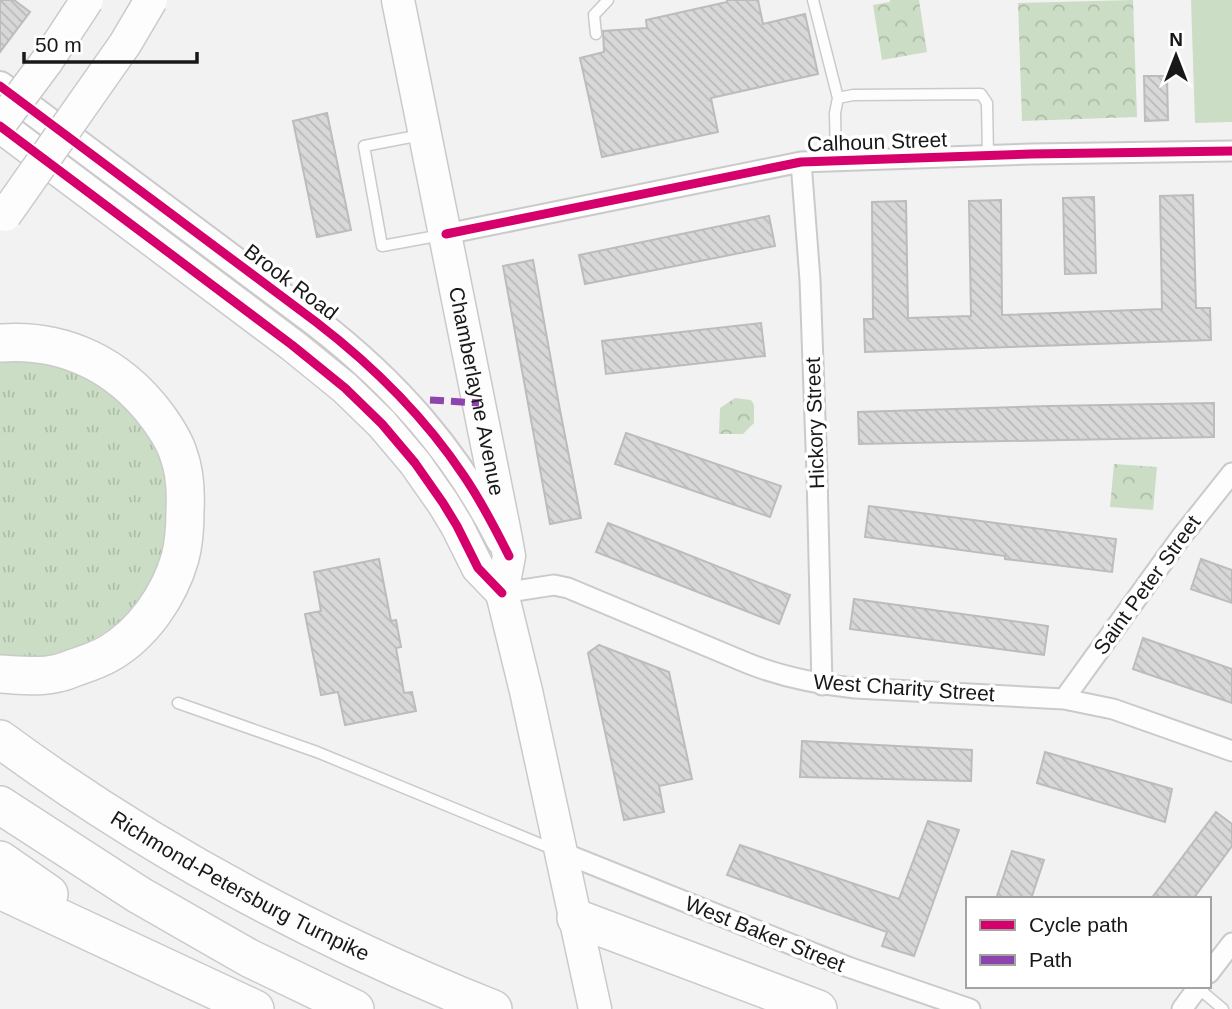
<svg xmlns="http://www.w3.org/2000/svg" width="1232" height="1009" font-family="Helvetica,sans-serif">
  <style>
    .grass { fill: url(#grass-tufts) }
    .park { fill: url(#park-crowns) }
    .pitch { fill: #cbddc4 }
    .building { fill: url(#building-back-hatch); stroke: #bcbcbc; stroke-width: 2 }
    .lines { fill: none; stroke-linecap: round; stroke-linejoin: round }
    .service-casing { stroke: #cacacb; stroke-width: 13 }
    .minor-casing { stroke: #cacacb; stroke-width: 23 }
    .secondary-casing { stroke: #cacacb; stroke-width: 32 }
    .primary-casing { stroke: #cacacb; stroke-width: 35 }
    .motorway-casing { stroke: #cacacb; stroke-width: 40 }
    .service { stroke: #fdfdfd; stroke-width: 10 }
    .minor { stroke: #fdfdfd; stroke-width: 19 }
    .secondary { stroke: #fdfdfd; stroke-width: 28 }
    .primary { stroke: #fdfdfd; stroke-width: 32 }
    .motorway { stroke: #fdfdfd; stroke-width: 37 }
    .primary-bridge-casing { stroke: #cacacb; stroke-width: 35; stroke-linecap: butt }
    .primary-bridge { stroke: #fdfdfd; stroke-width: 32 }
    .quiet { stroke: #8e44ad; stroke-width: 7; stroke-dasharray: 14 7; stroke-linecap: butt }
    .cycleway-casing { stroke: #fff; stroke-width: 13 }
    .cycleway { stroke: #d6006c; stroke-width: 9 }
    .labels { text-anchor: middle; stroke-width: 7; stroke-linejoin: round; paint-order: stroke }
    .street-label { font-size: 21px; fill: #181819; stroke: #fff }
  </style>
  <defs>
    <pattern id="grass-tufts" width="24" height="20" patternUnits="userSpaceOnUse" patternTransform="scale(1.75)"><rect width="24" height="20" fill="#cbddc4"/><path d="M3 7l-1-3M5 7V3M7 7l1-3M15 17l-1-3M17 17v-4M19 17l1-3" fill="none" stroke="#aebda8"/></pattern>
    <pattern id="park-crowns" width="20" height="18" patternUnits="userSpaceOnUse" patternTransform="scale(1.75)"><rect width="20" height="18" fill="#cbddc4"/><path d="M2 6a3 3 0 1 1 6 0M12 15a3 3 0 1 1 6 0" fill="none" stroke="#aebda8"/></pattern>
    <pattern id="building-back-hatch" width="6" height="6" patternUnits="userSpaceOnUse" patternTransform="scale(1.75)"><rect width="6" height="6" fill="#d8d8d9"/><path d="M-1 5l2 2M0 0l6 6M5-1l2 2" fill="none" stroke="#b9b9ba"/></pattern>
  </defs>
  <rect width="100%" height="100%" fill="#f2f2f3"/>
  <path class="grass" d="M0,356C17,358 36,358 53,361C63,364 73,371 82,375C94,382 108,387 120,395C130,402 138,418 145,429C179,476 178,552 142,599C111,640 51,664 0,657Z"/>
  <path class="park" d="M890,0H919L927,52L882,60L873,5L890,2Z
    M1133,0L1137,117L1022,121L1018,3Z
    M735,398L751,400L754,405V423L743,434H719L720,408Z
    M1114,464L1157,467L1153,510L1110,507Z"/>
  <path class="pitch" d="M1191,0H1232V122L1195,123Z"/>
  <path class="building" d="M0,0H14L30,12L0,52Z
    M727,0H758L763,24L805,14L818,74L711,98L718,132L602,157L580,58L604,52L603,31L647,28L646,20L727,2Z
    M1144,76H1167L1168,120L1145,121Z
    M327,113L351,230L317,237L293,121Z
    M1193,195L1196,308H1210L1211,340L865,352L864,319H873L872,202L906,201L908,318L971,316L969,201L1001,200L1002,315L1162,309L1160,196Z
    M1094,197L1096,273L1065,274L1063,198Z
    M769,216L775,246L585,284L579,255Z
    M533,260L559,405L581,518L550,524L503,266Z
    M761,323L765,356L606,374L602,341Z
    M1214,403V437L859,444L858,412L1049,406Z
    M626,433L781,486L770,517L615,464Z
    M869,506L1116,539L1112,572L1005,559V556L865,537Z
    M608,523L790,595L779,624L596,552Z
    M379,559L391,621L396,620L401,647L396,648L404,693L412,692L416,711L345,725L338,692L321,695L305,614L321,611L314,572Z
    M1201,559L1232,570V603L1191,589Z
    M854,599L1048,626L1044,655L850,629Z
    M1143,638L1232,669V703L1133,669Z
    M599,645L669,672L692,779L659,786L664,812L624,820L588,653Z
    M802,741L972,750L971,781L800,777Z
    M1045,752L1172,789L1165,822L1037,783Z
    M1216,812L1232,824V846L1193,899H1151Z
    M928,821L959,830L914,956L882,946L887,932L727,875L740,845L899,899Z
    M1012,851L1044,860L1031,899H996Z"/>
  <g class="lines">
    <defs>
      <path id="service" d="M813,0L838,98
        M596,34L594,15L608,0
        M421,135L364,146L382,246L442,235
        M836,159L835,113L838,98L853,95L981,94L987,103L988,156
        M178,703L317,752L555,850
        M1198,988L1223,1009"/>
      <path id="minor" d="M801,162L810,280L817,474L822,685
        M446,234L801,162L1031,154L1232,151
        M502,593L554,585L568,588L747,663C782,677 817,684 855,688L1064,699L1113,709L1232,751
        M1064,699L1181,537L1232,473
        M561,852L848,967L970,1009
        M1209,973L1232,943
        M1182,1009L1199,986"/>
      <path id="secondary" d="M0,86L316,322C395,383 456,452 501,541"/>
      <g id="primary">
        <path id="s1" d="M398,0L504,529L509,556L502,593L526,691L595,1009"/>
        <path d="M0,126L292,345L345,388L382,424L415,463L443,503L457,526L478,568L502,593"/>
      </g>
      <g id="motorway">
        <path d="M0,343C64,338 119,365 157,416C165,427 174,440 178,453C185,471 186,492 185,511C185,526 184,543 180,558C169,596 143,634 108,654C99,659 88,663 79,666C72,668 65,672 58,673C40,678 19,675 0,674"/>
        <path id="s2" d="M0,739C152,851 318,939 493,1009"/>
        <path d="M0,805L139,895L249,958L355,1009"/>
        <path d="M0,860L49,894"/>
        <path d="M0,890L255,1009"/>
        <path d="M576,918L818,1009"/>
      </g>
    </defs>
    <use href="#service" class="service-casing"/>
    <use href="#minor" class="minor-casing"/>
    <use href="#secondary" class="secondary-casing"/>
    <use href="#primary" class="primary-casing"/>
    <use href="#motorway" class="motorway-casing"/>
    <use href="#service" class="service"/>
    <use href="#minor" class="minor"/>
    <use href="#secondary" class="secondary"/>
    <use href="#primary" class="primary"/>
    <use href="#motorway" class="motorway"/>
    <defs>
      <path id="primary-bridge" d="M0,124L47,61L87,0
        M5,215L125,44L151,0"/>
    </defs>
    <use href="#primary-bridge" class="primary-bridge-casing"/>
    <use href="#primary-bridge" class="primary-bridge"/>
    <path class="quiet" d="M430,400L479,403"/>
    <defs>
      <path id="cycleway" d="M0,86L316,322C372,365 424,416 464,476C481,501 495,528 509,556
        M0,126L292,345L345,388L382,424L415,463L443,503L457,526L478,568L502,593
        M446,234L801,162L1031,154L1232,151"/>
    </defs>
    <use href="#cycleway" class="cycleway-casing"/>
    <use href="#cycleway" class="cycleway"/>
  </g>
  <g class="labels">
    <g class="street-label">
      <text transform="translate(877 142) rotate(-2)" y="7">Calhoun Street</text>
      <text transform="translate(291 282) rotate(37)" y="7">Brook Road</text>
      <text dy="7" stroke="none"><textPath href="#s1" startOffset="399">Chamberlayne Avenue</textPath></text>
      <text transform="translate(815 423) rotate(-92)" y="7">Hickory Street</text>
      <text transform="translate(1147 585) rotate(-54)" y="7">Saint Peter Street</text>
      <text transform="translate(904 688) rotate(4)" y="7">West Charity Street</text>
      <text dy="7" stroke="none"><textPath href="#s2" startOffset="282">Richmond-Petersburg Turnpike</textPath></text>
      <text transform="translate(765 934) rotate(22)" y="7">West Baker Street</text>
    </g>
  </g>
  <rect x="966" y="897" width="245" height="91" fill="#ffffff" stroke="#a3a3a3" stroke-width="2"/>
  <rect x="980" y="920" width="35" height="10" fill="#d6006c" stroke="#a3a3a3" stroke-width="2"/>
  <text x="1029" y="932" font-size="21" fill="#181819">Cycle path</text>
  <rect x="980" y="955" width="35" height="10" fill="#8e44ad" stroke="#a3a3a3" stroke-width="2"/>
  <text x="1029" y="967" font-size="21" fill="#181819">Path</text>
  <g transform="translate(1176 56)" stroke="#ffffff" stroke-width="5" paint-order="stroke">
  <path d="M0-5L12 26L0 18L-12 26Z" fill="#181819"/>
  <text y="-10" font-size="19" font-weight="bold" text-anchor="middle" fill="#181819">N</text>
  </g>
  <path d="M24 52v10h173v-10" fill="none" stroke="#181819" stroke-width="3.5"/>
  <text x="35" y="52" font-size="21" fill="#181819" stroke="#ffffff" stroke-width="5" paint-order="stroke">50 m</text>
</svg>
